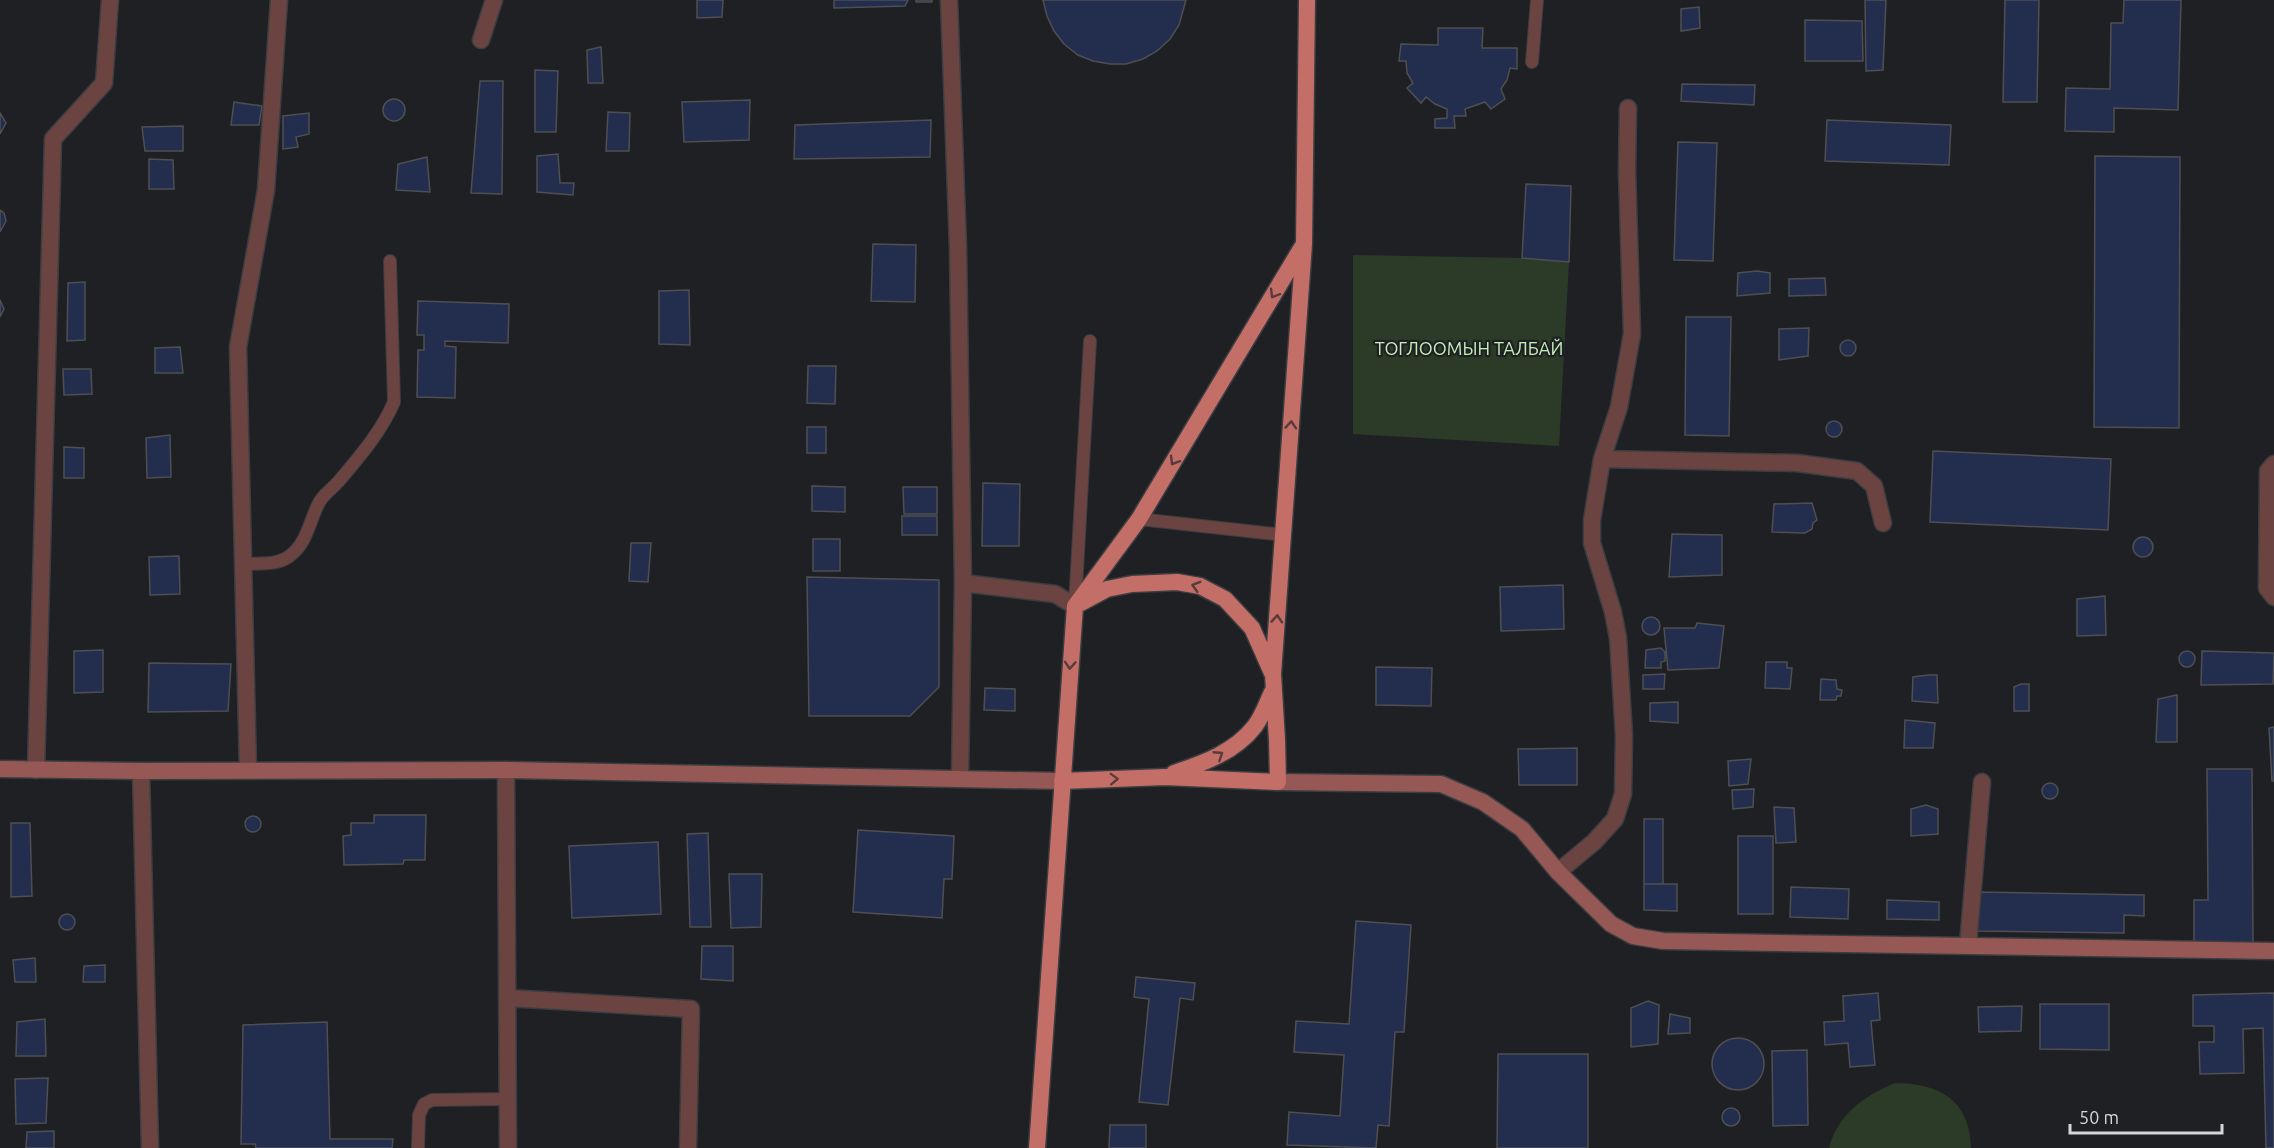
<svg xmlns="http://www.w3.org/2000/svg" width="2274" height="1148" font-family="Ubuntu,sans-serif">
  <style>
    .green { fill: #2b3b27 }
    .building { fill: #232e4e; stroke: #4e4f53; stroke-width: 1.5 }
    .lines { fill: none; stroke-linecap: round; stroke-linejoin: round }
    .service-casing { stroke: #3c3d40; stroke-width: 14 }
    .minor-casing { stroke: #3c3d40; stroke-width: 19 }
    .secondary-casing { stroke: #3c3d40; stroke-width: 19 }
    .trunk-casing { stroke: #3c3d40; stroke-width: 19 }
    .service { stroke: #6b4442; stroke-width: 12 }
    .minor { stroke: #6b4442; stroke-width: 16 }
    .secondary { stroke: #955854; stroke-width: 16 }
    .trunk { stroke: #c46e68; stroke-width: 16 }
    .oneway { stroke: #593b3b }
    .labels { text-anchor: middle; stroke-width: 4.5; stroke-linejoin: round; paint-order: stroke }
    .park-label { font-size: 18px; fill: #c2f0b7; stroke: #1f2023 }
  </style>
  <rect width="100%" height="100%" fill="#1f2023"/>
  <path class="green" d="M1353,255L1522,258L1569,262L1559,446L1353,434Z
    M1895,1083C1939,1083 1970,1100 1971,1148H1829C1838,1114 1864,1096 1895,1083Z"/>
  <path class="building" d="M697,0H723L722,17L697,18Z
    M834,0H908L905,6L834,8Z
    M916,0H932V2H916Z
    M1043,0H1186L1179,25L1170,39L1157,51L1143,59L1126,64H1110L1093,61L1078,55L1064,44L1054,31L1047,16Z
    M1865,0H1886L1883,70L1866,71Z
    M2005,0H2039L2037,102H2003Z
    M2124,0H2181L2178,110L2114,108V132L2065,131L2066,88L2110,89L2111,23H2123Z
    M1699,7L1700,28L1681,31V9Z
    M1805,20L1862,21L1863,61H1805Z
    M1438,28H1483L1482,48H1517V69L1510,68L1507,80L1501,89L1505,99L1491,109L1485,102L1465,109L1466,116H1454L1455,128H1435V119L1447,118V109L1435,104L1426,97L1421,103L1407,88L1413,83L1407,73L1406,61H1399L1401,44L1438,45Z
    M601,47L603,83H588L587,50Z
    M535,70L558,71L556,132H535Z
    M480,81H503L502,194L471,193Z
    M1682,84L1755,85L1754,105L1681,101Z
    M383 110a11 11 0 1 1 22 0a11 11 0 1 1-22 0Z
    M750,100L749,140L684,142L682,102Z
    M234,102L262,106L259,125H231Z
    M608,112L630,113L629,151H606Z
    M0,113L6,123L0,134Z
    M309,113V134L296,137L298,147L283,149V116Z
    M931,120L930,157L794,159L795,125Z
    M1827,120L1951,125L1949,165L1825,161Z
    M183,126V151H145L142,127Z
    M1678,142L1717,143L1713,261L1674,260Z
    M558,154L560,183H574L573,195L537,192V156Z
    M2095,156L2180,157L2179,428L2094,427Z
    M427,157L430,192L396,190L398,164Z
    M149,159L173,160L174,189H149Z
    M1526,184L1571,186L1569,262L1522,258Z
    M0,210L4,213L6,221L0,232Z
    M873,244L916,245L915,302L871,301Z
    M1757,271L1770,273V293L1737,296L1738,273Z
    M1825,278L1826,295L1789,296V279Z
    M85,282V340L67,341L68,283Z
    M689,290L690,345L659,344V291Z
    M0,300L4,309L0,317Z
    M418,301L509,304L508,343L445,341V346L456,347L455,398L417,397L418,350H424V335H417Z
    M1686,317H1731L1729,436L1685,435Z
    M1809,328L1808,356L1779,360V329Z
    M1840 348a8 8 0 1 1 16 0a8 8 0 1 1-16 0Z
    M180,347L183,373H155V348Z
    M808,366H836L835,404L807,403Z
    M63,369H91L92,394L64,395Z
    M1826 429a8 8 0 1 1 16 0a8 8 0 1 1-16 0Z
    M807,427H826V453H807Z
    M170,435L171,477L147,478L146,438Z
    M64,447L84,448V478H64Z
    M1933,451L2111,459L2108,530L1930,522Z
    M983,483L1020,484L1019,546H982Z
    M812,486L845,487V512L812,511Z
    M903,487H937V514H904Z
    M1812,503L1817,520L1813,523L1812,529L1805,533L1772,532L1774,504Z
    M902,516H937V535H902Z
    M1672,534L1722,535V575L1669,577Z
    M2133 547a10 10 0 1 1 20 0a10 10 0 1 1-20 0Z
    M813,539H840V571H813Z
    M631,543H651L648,582L629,581Z
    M179,556L180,594L150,595L149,557Z
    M807,577L939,580V687L910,716H809Z
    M1563,585L1564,629L1501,631L1500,587Z
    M2105,596L2106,635L2077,636V599Z
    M1642 626a9 9 0 1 1 18 0a9 9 0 1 1-18 0Z
    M1697,623L1724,626L1719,668L1668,670L1664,628H1695Z
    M1661,648L1665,652V661L1661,662V668H1645L1646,650Z
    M103,650V692L74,693V651Z
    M2179 659a8 8 0 1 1 16 0a8 8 0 1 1-16 0Z
    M2202,651L2274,653L2273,684L2201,685Z
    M1766,662H1787V668H1792L1790,689L1765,688Z
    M149,663L231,664L228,711L148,712Z
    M1376,667L1432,668L1431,706L1376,705Z
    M1665,674L1664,689H1643V675Z
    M1928,675H1937L1938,703L1912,701L1913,677Z
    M1821,679L1836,680L1837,689L1842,690L1841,696H1837L1836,700H1820Z
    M2021,684H2029V711H2014V687Z
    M985,688L1015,689V711L984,710Z
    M2177,695V742H2156L2158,699Z
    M1678,702V723L1650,721V703Z
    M1905,720L1935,723L1933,748H1904Z
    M2274,727V781H2272L2269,728Z
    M1577,748V785H1519L1518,749Z
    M1751,759L1748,784L1729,786L1728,761Z
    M2207,769H2252L2253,944L2194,945V900H2208Z
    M2042 791a8 8 0 1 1 16 0a8 8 0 1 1-16 0Z
    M1754,789L1753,807L1733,809L1732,790Z
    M1926,805L1938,809V834L1911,836V809Z
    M1774,807L1794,808L1796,842L1776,843Z
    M374,815H426L425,860H404L403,864L344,865L343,836L351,835V823H374Z
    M245 824a8 8 0 1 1 16 0a8 8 0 1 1-16 0Z
    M1644,819H1663V884H1644Z
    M11,823H30L32,896L11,897Z
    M858,830L954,836L952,879H944L942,918L853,912Z
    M708,833L711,927H690L687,834Z
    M1738,836H1773V914H1738Z
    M658,842L661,914L572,918L569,846Z
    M729,874H762L761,927L731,928Z
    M1644,884H1677V911L1644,910Z
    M1791,887L1849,889L1848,919L1790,917Z
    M1977,892L2144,895V916L2124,915V933L1977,931Z
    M1887,900L1939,902V920L1887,919Z
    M59 922a8 8 0 1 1 16 0a8 8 0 1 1-16 0Z
    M1356,921L1411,925L1404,1032H1395L1389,1126L1378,1125L1376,1148L1287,1145L1289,1112L1340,1116L1344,1055L1294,1052L1296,1021L1349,1024Z
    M702,946H733V981L701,979Z
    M35,958L36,982H15L13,960Z
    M105,965V982H83L84,966Z
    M1136,977L1195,983L1193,1000L1180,998L1168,1105L1139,1102L1149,999L1134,997Z
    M1878,993L1880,1020L1871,1021L1875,1065L1850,1067L1848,1043L1825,1045L1824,1022L1844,1021L1843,996Z
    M2274,993V1148H2266L2263,1028L2243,1029L2244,1073L2200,1074L2199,1042H2214V1026H2193V995Z
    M1648,1001L1659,1005L1658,1044L1631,1047V1008Z
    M2040,1004H2109V1050L2040,1049Z
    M2022,1006L2021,1031L1979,1032L1978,1007Z
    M1670,1014L1690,1018V1033L1668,1034Z
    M45,1019L46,1056H16L17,1022Z
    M327,1022L330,1139H393L392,1148H256L255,1144H241L243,1025Z
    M1712 1064a26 26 0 1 1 52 0a26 26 0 1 1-52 0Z
    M1807,1050L1808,1125L1773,1126L1772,1051Z
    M1498,1054H1588V1148H1497Z
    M48,1078L46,1123L16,1124L15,1079Z
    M1722 1117a9 9 0 1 1 18 0a9 9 0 1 1-18 0Z
    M1110,1125H1146V1148H1109Z
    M54,1131V1148H26L27,1132Z"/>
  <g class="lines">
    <defs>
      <path id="service" d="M1532,62L1537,0
        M1139,519L1283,535
        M243,564C260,563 279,566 292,554C308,541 310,518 320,501C325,493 332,489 339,481C360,456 381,432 394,402L390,261
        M1075,605L1090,341
        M418,1148L419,1115L424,1104L432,1100L507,1099"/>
      <path id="minor" d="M949,0L958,248L963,583L960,778
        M481,40L494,0
        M1602,459L1797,463L1857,471L1874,486L1883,523
        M2274,464L2268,471L2267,588L2274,597
        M963,583L1055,594L1075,606
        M36,770L53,139L104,83L110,0
        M248,770L238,347L266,190L279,0
        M506,770L508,1148
        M141,771L150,1148
        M1558,872L1594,842L1615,819L1623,794L1624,736L1618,638L1613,612L1592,543V520L1602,459L1619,407L1632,334L1627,171L1628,108
        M1968,945L1982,782
        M507,998L691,1009L688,1148"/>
      <path id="secondary" d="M0,769L141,771L506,770L1062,781
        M1278,782L1441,784L1483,802L1522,829L1558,872L1611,924L1633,936L1663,941L2274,951"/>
      <path id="trunk" d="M1081,603L1107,589L1132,584L1177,582L1200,586L1225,599L1252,628L1272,673
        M1174,773C1204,763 1235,752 1255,726C1262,717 1267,703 1272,692
        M1062,781L1165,777L1278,782L1277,740L1273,674L1304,244L1307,0
        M1037,1148L1075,606L1139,519L1302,247"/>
    </defs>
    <use href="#service" class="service-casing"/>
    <use href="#minor" class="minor-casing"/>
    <use href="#secondary" class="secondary-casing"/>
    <use href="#trunk" class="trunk-casing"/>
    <use href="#service" class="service"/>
    <use href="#minor" class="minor"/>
    <use href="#secondary" class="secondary"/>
    <use href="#trunk" class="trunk"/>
  </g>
  <defs><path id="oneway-chevron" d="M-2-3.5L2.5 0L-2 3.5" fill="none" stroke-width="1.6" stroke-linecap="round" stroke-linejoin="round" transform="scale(1.5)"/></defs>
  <g class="oneway">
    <use href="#oneway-chevron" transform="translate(1274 294) rotate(121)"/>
    <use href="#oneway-chevron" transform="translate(1291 425) rotate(-86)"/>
    <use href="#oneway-chevron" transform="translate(1174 461) rotate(121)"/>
    <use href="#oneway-chevron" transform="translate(1196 586) rotate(-164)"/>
    <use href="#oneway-chevron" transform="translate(1277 619) rotate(-86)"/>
    <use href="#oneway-chevron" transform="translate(1070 665) rotate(94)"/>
    <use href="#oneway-chevron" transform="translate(1219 755) rotate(-33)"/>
    <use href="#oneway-chevron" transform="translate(1114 779) rotate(-2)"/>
  </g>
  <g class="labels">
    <g class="park-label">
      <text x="1469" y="355">ТОГЛООМЫН ТАЛБАЙ</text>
    </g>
  </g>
  <path d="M2070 1124v9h152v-9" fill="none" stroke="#d5d6d8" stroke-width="3"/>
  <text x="2079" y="1124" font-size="18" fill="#d5d6d8" stroke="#1f2023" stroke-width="4.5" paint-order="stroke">50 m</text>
</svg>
